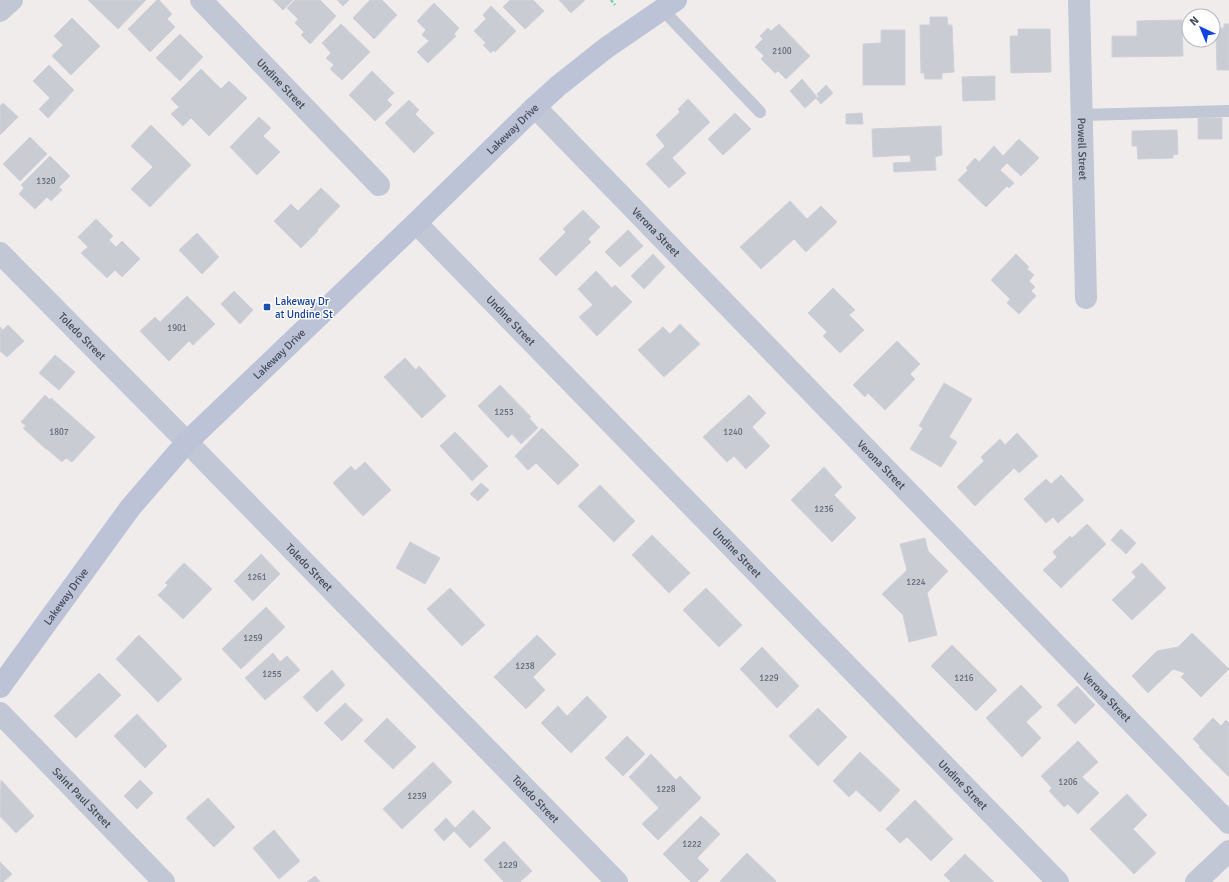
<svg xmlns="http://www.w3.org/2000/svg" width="1229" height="882" font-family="Signika,sans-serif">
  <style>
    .building { fill: #caccd4; stroke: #cfd0d8 }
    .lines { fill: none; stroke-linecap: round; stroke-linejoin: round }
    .path { stroke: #6dceb3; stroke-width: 2.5; stroke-dasharray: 3 2; stroke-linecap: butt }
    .lane { stroke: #c1c7d4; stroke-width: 12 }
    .street { stroke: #c1c7d4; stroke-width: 22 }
    .secondary { stroke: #bdc3d6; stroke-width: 22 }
    .transit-dot { fill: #1a4fb4; stroke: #fff; stroke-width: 1.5 }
    .labels { text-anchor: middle; stroke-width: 3; stroke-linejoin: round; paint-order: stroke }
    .number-label { font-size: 9px; fill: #656a78 }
    .street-label { font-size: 11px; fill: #434a59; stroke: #fff }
    .transit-label { font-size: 11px; fill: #164399; stroke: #fff; text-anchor: start }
  </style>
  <rect width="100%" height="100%" fill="#efeceb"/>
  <path class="building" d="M88,0H146L118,29Z
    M157,0H159L172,14L167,19L175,27L150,52L128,29Z
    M273,0H293L283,10Z
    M295,0H320L336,16L310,44L301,35L304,32L295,23L298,19L287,8Z
    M337,0H349L343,6Z
    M370,0H382L397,15L374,39L353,18Z
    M510,0H533L544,11L525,29L503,7Z
    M559,0H585L571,13Z
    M434,3L459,28L454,34L456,36L428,63L417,52L429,41L422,35L426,30L417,21Z
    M491,6L516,31L495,52L493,50L491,53L483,45L486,43L474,31L486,19L483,15Z
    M930,17H947L948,25H952L954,72L942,73V79H925L924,73H921L920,25H930Z
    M72,18L100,46L71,75L52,56L63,45L54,36Z
    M1182,20L1183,56L1112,57V36H1137V21Z
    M341,24L370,52L342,80L330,69L334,65L326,58L331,53L322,43Z
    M779,24L810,56L786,79L778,71L775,73L761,59L764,56L755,47L763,39L760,36L768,28L771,31Z
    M1224,24H1229V70H1217L1216,28H1224Z
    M1018,29H1050L1051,72L1011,73L1010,36H1018Z
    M881,30H905V85H863V44L881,43Z
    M180,34L203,57L180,81L156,58Z
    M49,65L74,90L48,118L39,109L50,98L33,81Z
    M201,69L221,89L229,81L247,98L209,136L191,118L183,126L171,114L179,107L171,99Z
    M372,71L394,93L387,100L392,105L375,121L349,95Z
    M995,76V100L963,101L962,77Z
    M802,79L817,97L805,108L790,91Z
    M826,85L833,93L821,104L816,98L819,97L817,94Z
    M688,99L710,122L672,158L686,173L669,188L646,164L665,146L656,135L680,112L678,109Z
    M409,100L419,110L415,114L434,133L414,153L385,123Z
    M3,103L18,117L0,135V106Z
    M735,113L751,129L723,155L708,139Z
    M862,113L863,124H846V114Z
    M259,117L271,128L263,136L280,152L257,175L230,147Z
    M1198,118H1222V139H1198Z
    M151,125L191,165L150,207L131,189L153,167L131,146Z
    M941,126L942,155L935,157L936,170L894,172L893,163L911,162L910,155L873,157L872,129Z
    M1177,130L1178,154L1173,155V158L1138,159L1137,146H1132V131Z
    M30,137L47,154L20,181L3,164Z
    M1019,139L1039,158L1021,176L1007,163L1000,170L1014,183L1009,188L1007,186L986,207L958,180L968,170L966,168L975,158L979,162L994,146L1003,156Z
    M50,156L70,176L59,187L62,190L51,201L47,197L35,209L19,194L24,188L21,185Z
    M321,188L340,206L317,230L318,231L301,248L274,221L291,204L298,211Z
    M790,201L807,219L821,206L837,222L806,252L794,239L761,269L740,247Z
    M583,210L600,227L588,239L591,242L556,276L539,259L566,232L563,229Z
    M96,219L113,236L109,240L116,247L122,241L140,259L122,277L115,270L107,278L81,253L88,247L78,237Z
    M628,230L643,246L620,267L605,252Z
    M197,233L219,257L202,274L179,250Z
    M653,254L665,267L644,289L631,276Z
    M1016,254L1029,267L1027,269L1034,275L1029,281L1035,287L1031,291L1036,296L1019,314L1007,303L1010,299L991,280Z
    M596,271L612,288L615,285L632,302L597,336L579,317L593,305L578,289Z
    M833,288L855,310L849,315L864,330L840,353L823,336L827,332L808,313Z
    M234,291L253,310L240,324L221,304Z
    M187,296L215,324L193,345L189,341L169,361L140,331L155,317L160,322Z
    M680,324L700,344L664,377L638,350L663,327L670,334Z
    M8,325L24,341L7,357L0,351V327L3,330Z
    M897,341L920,364L910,374L915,379L885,410L868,393L865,397L853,385Z
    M55,355L75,372L59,390L39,373Z
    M405,358L416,370L419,366L446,396L422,418L384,377Z
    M944,383L972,399L949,437L957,442L941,467L910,449L923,428L919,426Z
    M500,385L531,417L529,418L538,428L521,444L512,434L508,438L478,406Z
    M45,395L50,400L51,398L95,437L72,462L66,458L62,462L47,449V450L23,428L26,426L21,422Z
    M749,395L766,413L752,427L770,446L746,469L734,456L727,462L703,437Z
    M542,428L579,465L558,485L536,463L528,470L515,456Z
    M455,432L488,466L472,481L440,446Z
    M1017,433L1038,456L1019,473L1014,468L975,506L957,487L984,461L981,457L1000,439L1005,445Z
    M365,462L391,490L363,516L333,483L351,466L355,471Z
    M824,467L842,487L834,495L856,518L832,542L791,500Z
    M1061,475L1084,500L1058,523L1053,517L1046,523L1024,499L1046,479L1051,484Z
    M481,483L489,490L478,501L470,494Z
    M600,485L635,521L614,542L578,506Z
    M1087,524L1106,544L1061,588L1043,570L1057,557L1053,552L1070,536L1072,538Z
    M1121,529L1136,543L1126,554L1111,540Z
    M652,535L690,573L669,593L632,555Z
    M925,538L928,551L948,571L927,593L937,635L909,642L903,615L882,594L907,570L900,544Z
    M410,542L440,558L425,584L396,568Z
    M261,554L280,574L253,601L234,581Z
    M184,563L212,589L183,619L158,595L168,585L165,583Z
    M1142,563L1166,588L1132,620L1112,600L1136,577L1132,572Z
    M450,588L485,625L462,646L427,609Z
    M706,588L742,625L719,647L683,610Z
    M266,607L285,627L241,669L222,649Z
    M1192,633L1229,669L1201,697L1181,677L1185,673L1173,669L1148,693L1132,676L1157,651L1178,647Z
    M139,635L182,679L158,702L116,659Z
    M537,635L556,654L533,677L545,690L526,709L494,677Z
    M952,645L997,690L976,711L931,666Z
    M762,647L799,686L777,708L740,669Z
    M273,653L280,662L287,656L300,670L265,700L245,678Z
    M332,670L345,685L317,712L303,697Z
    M99,673L121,695L76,738L54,716Z
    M1021,685L1042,707L1026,722L1041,738L1022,757L986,718Z
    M1077,686L1095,705L1075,724L1057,705Z
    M587,696L607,717L571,753L541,723L558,706L567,716Z
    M345,703L363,720L342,741L324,723Z
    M818,708L847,737L818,766L789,736Z
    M137,714L167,746L145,768L114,736Z
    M387,718L416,747L393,769L364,741Z
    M1213,718L1221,726L1226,720L1229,723V777L1199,747L1200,746L1193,739Z
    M627,736L645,754L623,776L605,758Z
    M1078,741L1098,762L1082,777L1099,793L1078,814L1068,804L1064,807L1049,791L1052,788L1041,776Z
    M860,752L900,790L880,812L856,790L849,797L833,781Z
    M651,754L676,780L680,776L701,798L658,840L642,824L659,808L629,777Z
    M433,762L452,782L402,829L383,809Z
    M1,780L34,816L16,833L0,816Z
    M140,780L153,793L137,809L124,796Z
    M1127,794L1147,815L1133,829L1156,853L1134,874L1090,829Z
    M208,798L235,827L214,847L186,818Z
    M915,800L953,839L931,861L907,837L900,843L886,829Z
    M473,810L491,828L470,848L454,831L444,841L434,830L446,818L455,828Z
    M701,816L720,834L697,858L709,870L697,882H691L663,854Z
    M274,830L300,861L279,879L253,848Z
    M504,841L532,871L520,882H504L484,860Z
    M747,853L776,881L775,882H722L720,881Z
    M965,854L994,882H951L944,875Z
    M0,862L12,874L3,882H0Z
    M315,876L320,882H307Z"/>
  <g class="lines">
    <path class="path" d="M611,0L615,5"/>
    <path class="lane" d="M662,9L760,112
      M1082,115L1229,111"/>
    <g class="street">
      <path id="s1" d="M201,0L379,185"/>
      <path id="s2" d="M1079,0L1086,298"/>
      <path d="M0,11L12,0"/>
      <path id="s3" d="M535,107L1229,823"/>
      <path id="s4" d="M416,223L1058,882"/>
      <path id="s5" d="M0,253L187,442L617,882"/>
      <path id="s6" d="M0,713L164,882"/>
      <path d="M1196,882L1229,851"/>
    </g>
    <path class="secondary" id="s7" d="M0,687L130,508L187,442L416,223L535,107L558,86L606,48L676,0"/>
  </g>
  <rect class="transit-dot" x="263" y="303" width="8" height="8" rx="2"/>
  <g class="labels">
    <g class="number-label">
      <text x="782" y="54">2100</text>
      <text x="46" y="184">1320</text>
      <text x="177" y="331">1901</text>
      <text x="504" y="415">1253</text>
      <text x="59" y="435">1807</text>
      <text x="733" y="435">1240</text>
      <text x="824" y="512">1236</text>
      <text x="257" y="580">1261</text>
      <text x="916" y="585">1224</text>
      <text x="253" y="641">1259</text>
      <text x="525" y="669">1238</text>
      <text x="272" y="677">1255</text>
      <text x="769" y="681">1229</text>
      <text x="964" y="681">1216</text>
      <text x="1068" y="785">1206</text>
      <text x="666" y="792">1228</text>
      <text x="417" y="799">1239</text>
      <text x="692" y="847">1222</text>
      <text x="508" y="868">1229</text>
    </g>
    <g class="street-label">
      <text dy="4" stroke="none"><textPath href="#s1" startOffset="116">Undine Street</textPath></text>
      <text dy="4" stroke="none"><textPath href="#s7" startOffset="760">Lakeway Drive</textPath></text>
      <text dy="4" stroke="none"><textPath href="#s2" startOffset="149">Powell Street</textPath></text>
      <text dy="4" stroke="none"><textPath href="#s3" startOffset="174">Verona Street</textPath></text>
      <text dy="4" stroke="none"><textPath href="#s4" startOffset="136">Undine Street</textPath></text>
      <text dy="4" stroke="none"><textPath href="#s5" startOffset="117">Toledo Street</textPath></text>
      <text dy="4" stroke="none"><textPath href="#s7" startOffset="436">Lakeway Drive</textPath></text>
      <text dy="4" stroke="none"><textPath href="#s3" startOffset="498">Verona Street</textPath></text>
      <text dy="4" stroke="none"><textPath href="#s4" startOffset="460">Undine Street</textPath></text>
      <text dy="4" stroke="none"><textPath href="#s5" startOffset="441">Toledo Street</textPath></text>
      <text dy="4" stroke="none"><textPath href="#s7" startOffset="112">Lakeway Drive</textPath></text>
      <text dy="4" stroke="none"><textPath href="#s3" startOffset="822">Verona Street</textPath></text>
      <text dy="4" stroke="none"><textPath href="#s4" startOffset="784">Undine Street</textPath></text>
      <text dy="4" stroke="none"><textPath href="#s6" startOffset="118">Saint Paul Street</textPath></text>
      <text dy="4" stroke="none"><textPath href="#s5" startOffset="765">Toledo Street</textPath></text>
    </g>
    <g class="transit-label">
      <text x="275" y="305">Lakeway Dr<tspan x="275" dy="13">at Undine St</tspan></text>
    </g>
  </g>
  <g transform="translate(1201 28) rotate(316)"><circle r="19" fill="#ffffff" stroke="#b4b7bd"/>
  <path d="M0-3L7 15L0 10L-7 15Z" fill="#1241e2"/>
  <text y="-6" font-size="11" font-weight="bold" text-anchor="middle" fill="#434a59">N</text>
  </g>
</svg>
